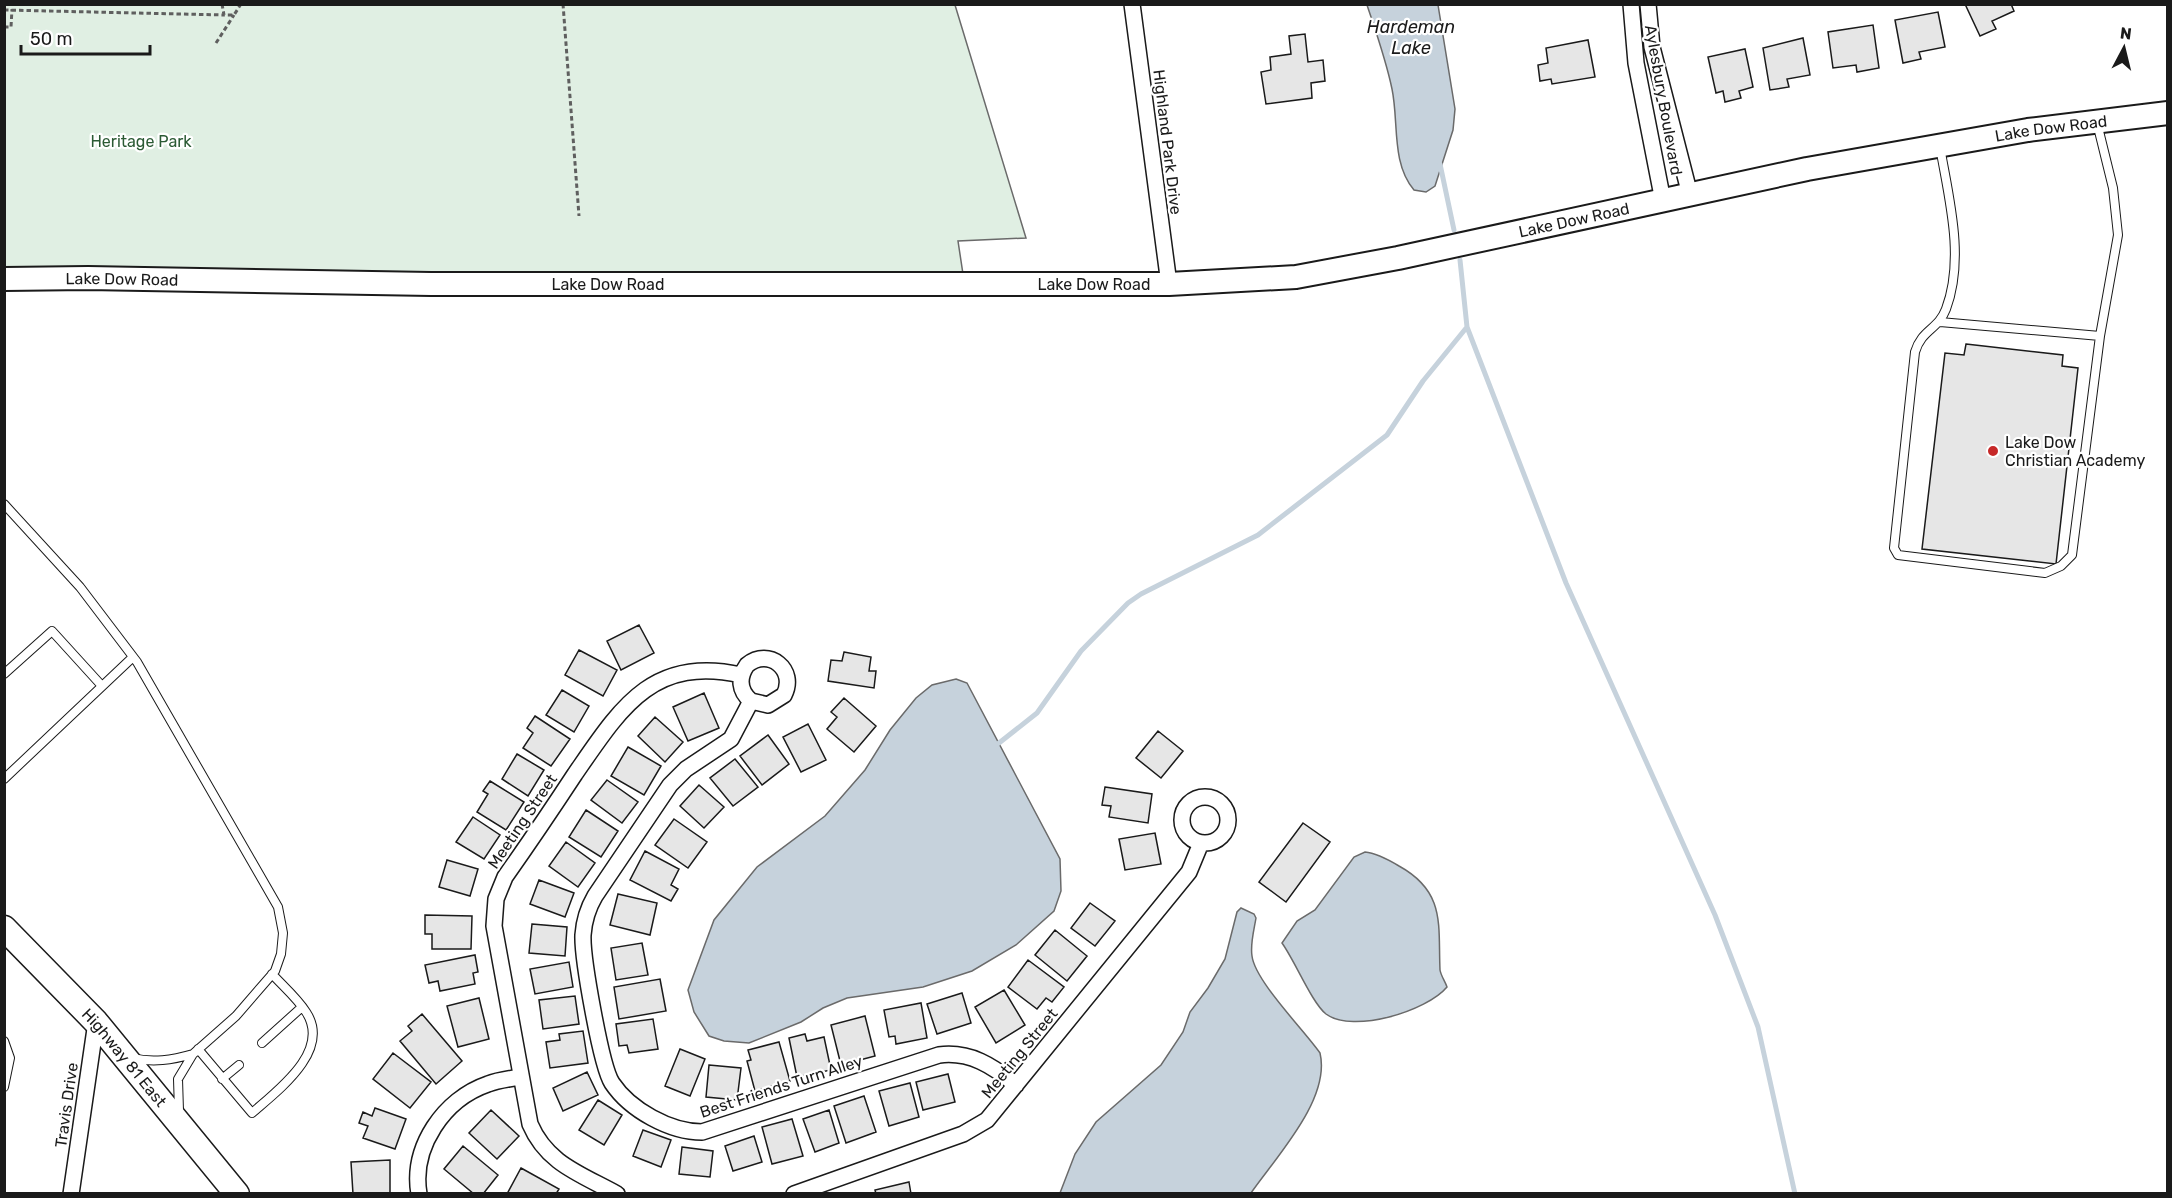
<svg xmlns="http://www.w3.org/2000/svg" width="2172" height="1198" font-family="Rubik,sans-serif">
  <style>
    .green { fill: #e0efe3; stroke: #6a6a6a; stroke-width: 1.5 }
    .water { fill: #c6d2dc; stroke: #6a6a6a; stroke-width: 1.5 }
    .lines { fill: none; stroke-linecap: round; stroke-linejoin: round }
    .stream { stroke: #c6d2dc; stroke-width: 5 }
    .building { fill: #e6e6e6; stroke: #1a1a1a; stroke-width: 1.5 }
    .lane-casing { stroke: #1a1a1a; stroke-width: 10 }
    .street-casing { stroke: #1a1a1a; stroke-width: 18 }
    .secondary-casing { stroke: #1a1a1a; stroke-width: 26 }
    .primary-casing { stroke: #1a1a1a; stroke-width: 27 }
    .path { stroke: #5f5f5f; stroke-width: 3; stroke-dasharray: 4.5 3; stroke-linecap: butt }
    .lane { stroke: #fff; stroke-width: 8 }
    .street { stroke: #fff; stroke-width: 15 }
    .secondary { stroke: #fff; stroke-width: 22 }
    .primary { stroke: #fff; stroke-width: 24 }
    .poi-dot { fill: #c62828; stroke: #fff; stroke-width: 2 }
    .labels { text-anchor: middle; stroke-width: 4.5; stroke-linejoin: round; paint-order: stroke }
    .street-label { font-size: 16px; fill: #1a1a1a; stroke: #fff }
    .park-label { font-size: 16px; fill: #2b5a34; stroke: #fff }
    .poi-label { font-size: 16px; fill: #1a1a1a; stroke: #fff; text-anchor: start }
    .water-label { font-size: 18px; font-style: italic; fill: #1a1a1a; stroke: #fff }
  </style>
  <rect width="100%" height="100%" fill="#fff"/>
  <path class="green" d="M4,5H955L1026,238L958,241L966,294L5,284Z"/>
  <path class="water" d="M1367,5H1438L1455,109L1453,130L1435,186L1426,192L1414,190C1391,163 1399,122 1392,89C1386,60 1376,32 1367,5Z
    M956,679L967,683L1060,859L1061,891L1054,911L1016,945L972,971L923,987L847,998L823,1008L801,1022L749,1043L724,1041L709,1036L694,1012L688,990L714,920L757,867L825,816L865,770L890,730L916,698L932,685Z
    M1365,852C1377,853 1389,860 1399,866C1446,892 1438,925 1440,970C1441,976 1445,981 1447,987C1427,1011 1353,1034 1326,1014C1312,1003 1295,961 1282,943L1297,921L1315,910L1354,857Z
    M1241,908L1254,914L1256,918C1254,930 1250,944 1252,956C1255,981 1304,1030 1320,1053C1331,1099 1276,1157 1251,1193H1060L1075,1154L1096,1122L1161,1065L1183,1032L1190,1012L1208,988L1225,959L1237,912Z"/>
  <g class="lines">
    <path class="stream" d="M1440,164L1454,230
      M1460,260L1467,327L1566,583L1715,915L1758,1027L1795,1194
      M999,743L1037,713L1081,651L1128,603L1141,594L1258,535L1387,435L1423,381L1467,327"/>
  </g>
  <path class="building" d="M1965,4H2011L2014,11L1992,21L1996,29L1980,36Z
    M1938,12L1945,47L1919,52L1921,59L1903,63L1895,20Z
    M1873,25L1879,68L1857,72L1856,65L1833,68L1828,32Z
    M1305,34L1308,62L1323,60L1325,81L1311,83L1312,98L1266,104L1261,72L1271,70L1270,57L1291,54L1289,36Z
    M1803,38L1810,75L1787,79L1789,87L1770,90L1763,48Z
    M1588,40L1595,77L1552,84L1551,79L1540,81L1538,65L1548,63L1546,48Z
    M1745,49L1753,87L1739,91L1741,98L1725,102L1723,91L1716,93L1708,57Z
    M1966,344L2063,355L2062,366L2078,368L2056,564L1922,549L1945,353L1964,355Z
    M639,625L654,653L621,670L607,641Z
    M579,650L617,670L603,696L565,675Z
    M844,652L871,657L869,671H876L874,688L828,681L831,660L842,661Z
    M562,690L589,706L574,732L546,715Z
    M704,693L719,728L688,741L673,707Z
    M844,698L876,726L854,752L827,729L837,717L831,712Z
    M535,716L570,739L551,766L523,748L533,733L527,728Z
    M655,717L683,742L665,762L638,736Z
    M808,724L826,760L801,772L783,737Z
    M1158,731L1183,751L1161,778L1136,758Z
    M768,735L789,764L762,785L740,756Z
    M628,747L661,766L644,795L611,776Z
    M517,754L544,770L528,796L502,779Z
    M735,759L758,787L733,806L710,778Z
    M607,780L638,802L622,823L591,800Z
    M490,781L524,802L506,830L477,812L488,794L483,791Z
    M699,785L724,807L704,828L680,806Z
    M1105,787L1152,794L1148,823L1109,817L1111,806L1102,805Z
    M586,810L618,831L601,857L569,837Z
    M473,817L500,835L484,859L456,842Z
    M674,819L707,842L688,868L655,845Z
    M1303,823L1330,842L1286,902L1259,882Z
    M1155,833L1161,864L1125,870L1119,839Z
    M566,842L595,863L578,887L549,866Z
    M645,851L679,869L671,885L678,889L671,901L630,880Z
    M447,860L478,869L470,896L439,887Z
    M539,880L574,893L565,917L530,904Z
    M618,894L657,903L650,935L610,925Z
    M1090,903L1115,921L1095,946L1071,928Z
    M425,915L472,916L471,949H432V934H425Z
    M532,924L567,927L565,956L529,953Z
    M1055,930L1087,956L1067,981L1035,955Z
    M642,943L648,975L616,980L611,948Z
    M475,955L478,972L473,973L475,984L440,991L438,981L429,983L425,965Z
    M1028,960L1064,987L1052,1002L1046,998L1037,1009L1008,987Z
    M569,962L573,987L535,994L530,969Z
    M660,979L666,1011L619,1019L614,987Z
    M1004,990L1025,1025L996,1043L975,1007Z
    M962,993L971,1023L937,1034L927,1004Z
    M575,996L579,1024L543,1029L539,1000Z
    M479,998L489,1039L458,1047L447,1006Z
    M921,1003L927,1038L896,1044L895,1036L889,1037L884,1010Z
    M422,1014L462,1061L436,1084L400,1041L412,1031L408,1026Z
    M865,1016L875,1056L841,1065L831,1025Z
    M653,1019L658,1049L629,1053L627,1045L619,1046L616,1024Z
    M583,1031L588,1063L550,1068L546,1042L560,1040L559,1034Z
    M805,1034L807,1041L824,1037L831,1070L797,1077L789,1038Z
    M779,1042L790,1081L755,1091L747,1061L751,1060L748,1050Z
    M680,1049L705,1059L690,1096L665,1086Z
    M393,1053L431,1082L410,1108L373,1079Z
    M709,1065L741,1068L737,1100L706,1097Z
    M587,1072L598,1095L563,1111L553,1088Z
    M948,1074L955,1102L923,1110L916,1082Z
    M910,1083L919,1117L889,1126L879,1091Z
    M864,1096L876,1132L846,1143L834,1106Z
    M598,1100L622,1115L604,1145L579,1130Z
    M375,1108L406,1119L395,1149L363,1138L368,1126L359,1123L363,1112L372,1116Z
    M491,1110L519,1136L497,1159L469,1133Z
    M829,1110L839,1143L815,1152L803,1119Z
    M792,1119L803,1156L772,1164L762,1127Z
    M643,1130L671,1140L661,1167L633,1156Z
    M754,1136L762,1162L733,1171L725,1146Z
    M463,1146L498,1175L483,1194H474L444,1169Z
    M682,1147L713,1151L710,1177L679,1174Z
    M390,1160V1193L353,1194L351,1162Z
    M521,1168L559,1189L556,1194H507Z
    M909,1182L911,1194H876L875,1190Z"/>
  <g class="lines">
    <defs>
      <path id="lane" d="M1940,147C1949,199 1965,258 1946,309C1938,330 1922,329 1915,352L1894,548L1898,555L2045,573L2061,566L2072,555L2100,336L2118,235L2113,188L2097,123
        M1940,322L2100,336
        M4,504L80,587L137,662L278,907L283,933L281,954L275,971L236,1016L193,1054L178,1079L179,1111
        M4,674L52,631L102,686
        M4,779L133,657
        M4,1041L10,1058L4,1087
        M262,1043L302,1007
        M198,1049L252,1113C277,1091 332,1051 306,1012C297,998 283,986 272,974
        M132,1058C153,1063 172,1060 193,1054
        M222,1079L239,1065"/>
      <path id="street" d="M1132,4L1169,284
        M1631,4L1636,63L1663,201
        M1648,4L1652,47L1690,195
        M751,701L768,705L784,695C797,670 769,647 747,665C738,678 739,691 751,701L731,739L686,769L670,785L595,896C588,908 584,920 583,935C582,957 601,1066 612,1083C630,1110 670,1132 702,1132L939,1055C970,1051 993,1066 1016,1085
        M1182 820a23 23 0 1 1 46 0a23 23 0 1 1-46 0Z
        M71,1194L96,1022
        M419,1194C411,1147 444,1099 488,1084C498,1080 509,1079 520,1077
        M617,1194C581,1174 547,1164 530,1124L494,926L496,899L505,877C529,843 552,809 575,774C620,709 652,655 741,675
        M794,1194L963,1134L987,1120L1189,872L1201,843"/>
      <g id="secondary">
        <path id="s1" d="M4,279L88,278L431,284H1169L1296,277L1398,258L1807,169L2028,130L2168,113"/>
      </g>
      <g id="primary">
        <path id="s2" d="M4,928L96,1022L237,1194"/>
      </g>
    </defs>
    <use href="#lane" class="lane-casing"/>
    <use href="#street" class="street-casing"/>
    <use href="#secondary" class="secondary-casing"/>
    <use href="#primary" class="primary-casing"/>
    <path class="path" d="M222,4L224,15H234L241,4
      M563,4L579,216
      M4,10L224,15
      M4,27H11L12,9
      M216,43L234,15"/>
    <use href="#lane" class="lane"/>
    <use href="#street" class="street"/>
    <use href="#secondary" class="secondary"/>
    <use href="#primary" class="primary"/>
  </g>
  <circle class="poi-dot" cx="1993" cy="451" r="6"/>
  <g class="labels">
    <g class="street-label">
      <text transform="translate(1664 100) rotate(80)" y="6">Aylesbury Boulevard</text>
      <text dy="6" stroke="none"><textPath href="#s1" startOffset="2062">Lake Dow Road</textPath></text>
      <text transform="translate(1168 142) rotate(83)" y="6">Highland Park Drive</text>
      <text dy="6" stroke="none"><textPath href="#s1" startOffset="1576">Lake Dow Road</textPath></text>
      <text dy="6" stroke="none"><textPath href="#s1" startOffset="118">Lake Dow Road</textPath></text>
      <text dy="6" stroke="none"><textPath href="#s1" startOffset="604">Lake Dow Road</textPath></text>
      <text dy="6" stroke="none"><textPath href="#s1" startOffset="1090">Lake Dow Road</textPath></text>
      <text transform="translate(522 821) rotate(-56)" y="6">Meeting Street</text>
      <text transform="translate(1019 1053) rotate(-51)" y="6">Meeting Street</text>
      <text dy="6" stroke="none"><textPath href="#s2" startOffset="177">Highway 81 East</textPath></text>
      <text transform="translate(781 1086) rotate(-18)" y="6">Best Friends Turn Alley</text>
      <text transform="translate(66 1105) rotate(-82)" y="6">Travis Drive</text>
    </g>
    <g class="park-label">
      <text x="141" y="147">Heritage Park</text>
    </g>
    <g class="poi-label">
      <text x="2005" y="448">Lake Dow<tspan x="2005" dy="18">Christian Academy</tspan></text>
    </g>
    <g class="water-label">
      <text x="1411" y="33">Hardeman<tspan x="1411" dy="21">Lake</tspan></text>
    </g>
  </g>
  <rect width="2172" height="1198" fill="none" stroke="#1a1a1a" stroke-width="12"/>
  <g transform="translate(2124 48) rotate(7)" stroke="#ffffff" stroke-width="4.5" paint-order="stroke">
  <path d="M0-4.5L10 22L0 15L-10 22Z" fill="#1a1a1a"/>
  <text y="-9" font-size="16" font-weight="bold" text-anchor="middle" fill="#1a1a1a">N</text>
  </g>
  <path d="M21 45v9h129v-9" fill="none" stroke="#1a1a1a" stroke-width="3"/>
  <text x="30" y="45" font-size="18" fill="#1a1a1a" stroke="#ffffff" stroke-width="4.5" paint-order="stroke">50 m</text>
</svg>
